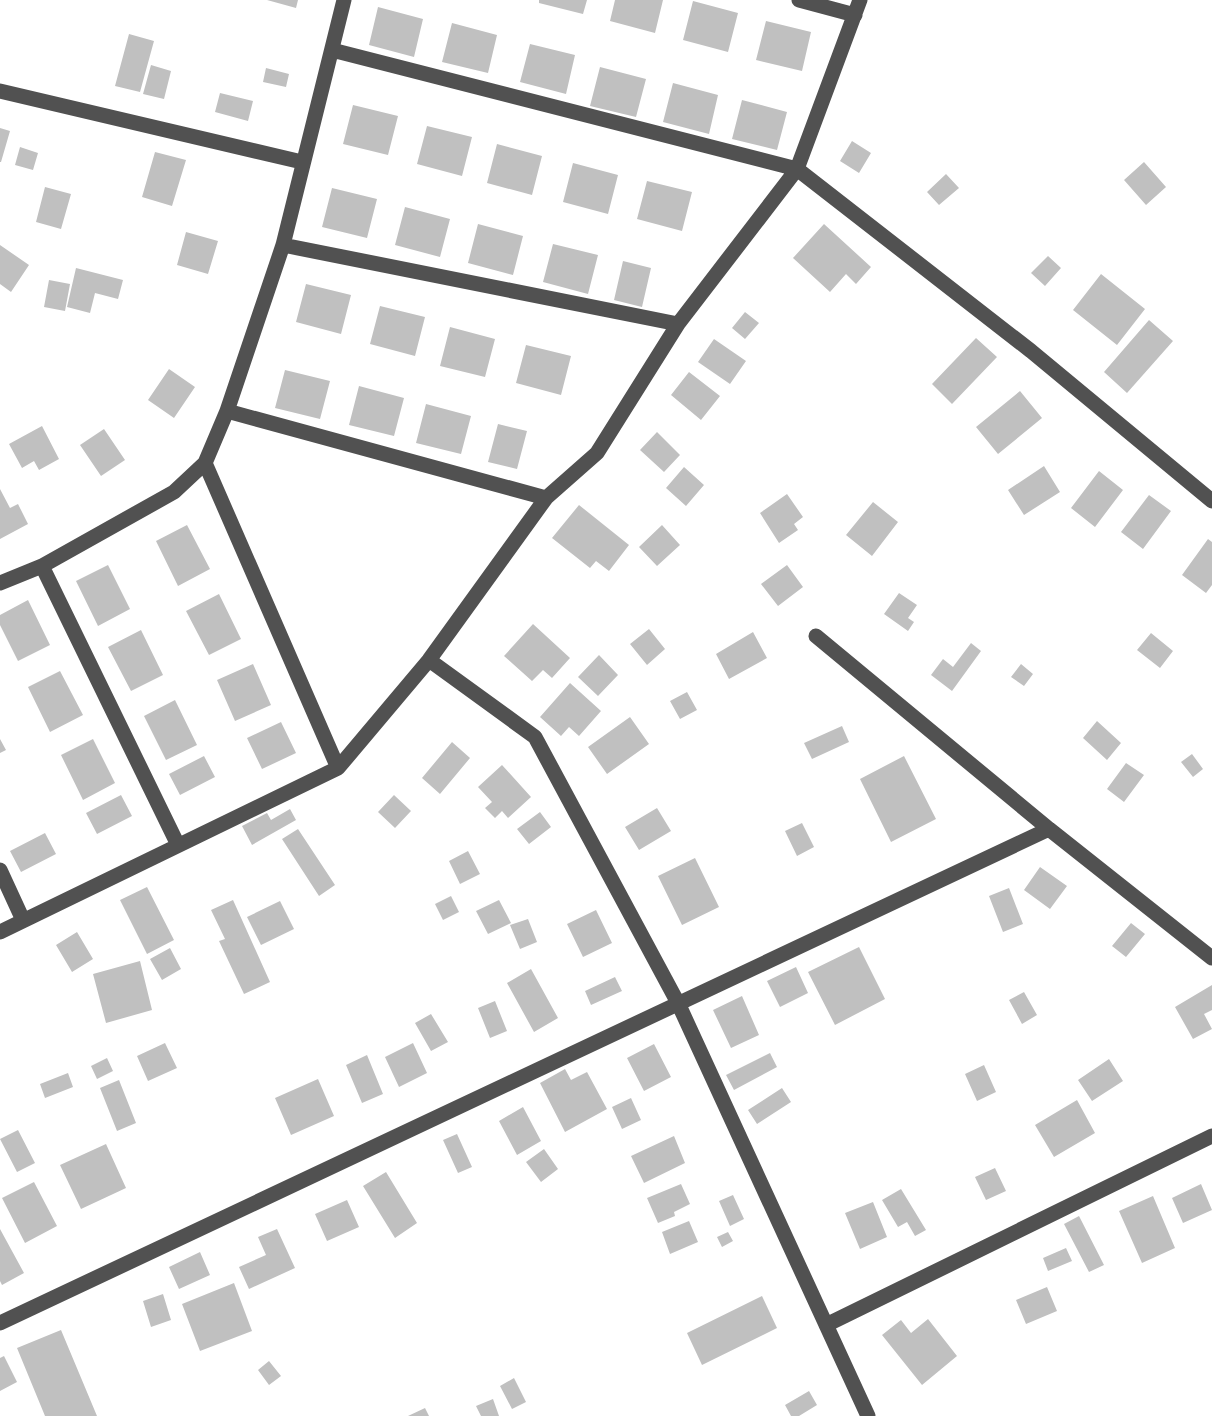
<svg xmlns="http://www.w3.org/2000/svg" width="1212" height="1416" font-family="Signika,sans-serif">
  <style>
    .building { fill: #c0c0c0 }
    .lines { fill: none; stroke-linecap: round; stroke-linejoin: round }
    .minor { stroke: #515151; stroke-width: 15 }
  </style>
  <rect width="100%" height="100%" fill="#fff"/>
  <path class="building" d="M267,0H298L296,8Z
    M539,0H587L583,14L539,3Z
    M615,0H663L655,33L610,21Z
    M693,1L738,13L728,52L683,40Z
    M378,7L423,19L414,57L369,45Z
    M766,21L811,32L802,71L756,60Z
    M452,23L497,35L488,73L442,62Z
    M129,34L154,41L140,92L115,86Z
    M530,44L575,55L566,94L520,82Z
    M151,65L171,71L164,99L143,94Z
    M600,67L646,79L636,117L590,106Z
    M266,68L289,74L286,87L263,82Z
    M673,83L718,95L709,134L663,122Z
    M220,93L253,101L248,121L215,112Z
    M742,100L787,112L777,150L732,139Z
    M353,105L398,116L388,155L343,144Z
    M427,126L472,137L462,176L417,164Z
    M0,128L10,131L1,162H0Z
    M852,141L871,153L859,173L840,161Z
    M497,144L542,156L532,195L487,183Z
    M20,147L38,153L33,170L15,165Z
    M155,152L186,160L172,206L142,197Z
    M1144,162L1166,187L1146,205L1124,180Z
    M573,163L618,175L608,214L563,202Z
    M946,174L959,188L939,205L927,192Z
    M647,181L692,192L682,231L637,219Z
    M45,187L71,194L61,229L36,222Z
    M332,188L377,199L367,238L322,227Z
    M405,207L450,219L440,257L395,245Z
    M478,224L523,236L513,275L468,263Z
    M824,224L871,267L856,284L846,274L830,292L793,258Z
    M186,232L218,241L208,274L177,265Z
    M553,244L598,255L588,294L543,282Z
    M0,245L29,265L11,292L0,284Z
    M1048,256L1061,268L1045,286L1031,273Z
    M623,261L651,268L642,307L614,300Z
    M76,268L123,280L118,299L95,293L90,313L67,307Z
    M1101,274L1145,309L1117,345L1073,310Z
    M49,280L70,284L65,311L44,307Z
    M306,284L351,295L341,334L296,322Z
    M380,306L425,317L415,356L370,344Z
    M745,312L759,323L745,339L732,328Z
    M1149,320L1173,341L1127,393L1104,372Z
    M450,327L495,339L485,377L440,366Z
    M976,338L997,357L952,404L932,384Z
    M714,339L746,361L730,384L698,362Z
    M526,345L571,356L561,395L516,383Z
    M169,369L195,387L174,418L148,400Z
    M285,370L330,381L320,419L275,408Z
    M689,372L720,396L701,420L671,395Z
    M359,386L404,398L394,436L349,425Z
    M1020,391L1042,418L998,454L976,427Z
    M426,404L471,416L461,454L416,443Z
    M498,424L527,431L517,469L488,462Z
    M42,426L59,459L39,470L34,461L22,468L9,444Z
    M104,429L125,460L101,476L80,445Z
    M657,432L680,455L664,472L640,450Z
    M1044,466L1060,492L1024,515L1008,490Z
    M684,467L704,485L686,506L666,488Z
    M1099,471L1123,490L1095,527L1071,508Z
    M0,489L10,508L18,504L28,524L0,539Z
    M787,494L803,517L794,524L798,530L779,543L760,513Z
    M1149,495L1171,511L1143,549L1121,532Z
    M873,502L898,522L872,556L846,535Z
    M579,505L629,545L609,571L596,561L590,568L552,538Z
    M187,525L210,569L178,586L156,541Z
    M662,525L680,545L657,566L639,547Z
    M1208,539L1212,542V585L1206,593L1182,575Z
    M108,565L130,609L98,626L76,581Z
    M787,565L803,587L778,606L761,584Z
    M899,593L917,605L908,618L914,622L908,631L884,614Z
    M219,594L241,639L209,655L186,611Z
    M28,600L50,645L18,661L0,625V615Z
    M533,624L570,658L552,678L543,670L532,681L504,656Z
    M649,629L665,649L647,665L630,644Z
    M141,630L163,675L131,691L108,647Z
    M753,632L767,658L729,679L716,654Z
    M1151,633L1173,651L1160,668L1137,650Z
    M971,643L981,651L952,691L931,675L943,659L953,667Z
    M599,655L618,675L598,696L578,677Z
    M253,664L271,705L235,721L217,680Z
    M1021,664L1033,674L1024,686L1011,677Z
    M60,671L83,715L50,732L28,687Z
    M570,683L601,711L579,736L569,727L561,736L540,717Z
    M687,692L697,710L680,719L670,701Z
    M175,700L197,745L166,760L144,716Z
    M630,717L649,744L607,774L588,747Z
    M1097,721L1121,743L1107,760L1083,738Z
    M281,722L296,753L262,769L247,738Z
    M842,726L849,742L812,759L804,743Z
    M0,739L6,750L0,753Z
    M93,739L115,783L83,800L61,755Z
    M452,742L470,758L440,794L422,778Z
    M1192,754L1203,769L1193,777L1181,762Z
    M204,756L215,777L180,795L169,774Z
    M904,756L936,819L891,842L860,779Z
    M1126,763L1144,775L1124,802L1107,789Z
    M502,765L531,797L508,818L502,811L495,818L485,808L492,802L478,787Z
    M121,795L132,816L97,834L86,813Z
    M394,795L411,811L395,828L378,812Z
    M657,808L671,831L639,850L625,827Z
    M290,809L296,820L252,845L242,826L267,813L271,820Z
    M540,812L551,827L529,844L517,829Z
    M802,823L814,847L797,856L785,831Z
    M298,829L335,885L319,896L282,839Z
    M45,833L56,854L21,872L10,851Z
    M468,851L480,874L460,884L449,861Z
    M695,858L719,907L682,925L658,876Z
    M1040,867L1067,886L1050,909L1024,890Z
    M147,887L174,940L147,954L120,900Z
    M1009,888L1023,924L1003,932L989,896Z
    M451,896L459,912L443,920L435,904Z
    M233,900L270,982L244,994L219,941L225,939L211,910Z
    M499,900L511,923L488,934L476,911Z
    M280,901L294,929L261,945L247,917Z
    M596,910L612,943L583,957L567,924Z
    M528,919L537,942L520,949L510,925Z
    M1131,923L1145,934L1126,957L1112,946Z
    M77,932L93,959L72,972L56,945Z
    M859,947L885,999L835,1025L808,972Z
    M170,948L181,969L162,980L150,959Z
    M140,961L152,1010L106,1023L93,974Z
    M796,967L808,993L780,1007L767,981Z
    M531,969L558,1018L534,1032L507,983Z
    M615,977L622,991L591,1005L585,991Z
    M1212,985V1010L1204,1014L1212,1029L1193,1039L1175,1007Z
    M1024,992L1037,1015L1022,1024L1009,1000Z
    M742,996L759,1035L731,1048L713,1010Z
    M495,1001L507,1031L490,1038L478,1008Z
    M431,1014L448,1042L431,1051L415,1023Z
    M165,1043L177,1068L148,1081L137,1056Z
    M413,1043L427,1073L399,1087L385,1057Z
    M654,1044L671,1077L644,1091L627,1058Z
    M770,1053L777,1067L734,1090L726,1075Z
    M367,1055L383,1094L362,1103L346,1065Z
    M107,1058L113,1071L97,1079L91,1066Z
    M1109,1059L1123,1081L1092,1101L1078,1080Z
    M984,1065L996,1092L977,1101L965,1074Z
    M565,1069L571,1080L587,1072L607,1109L565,1132L540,1083Z
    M68,1073L73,1087L45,1098L40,1084Z
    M318,1079L334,1116L291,1135L275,1098Z
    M119,1080L136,1123L117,1131L100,1088Z
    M782,1088L791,1102L757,1124L748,1110Z
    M631,1098L641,1120L622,1129L612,1107Z
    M1077,1100L1095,1133L1054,1157L1035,1125Z
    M523,1107L541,1141L517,1155L499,1121Z
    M18,1130L35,1163L17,1172L0,1139Z
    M457,1134L472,1167L458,1173L443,1140Z
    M674,1136L685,1163L644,1183L631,1156Z
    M106,1144L126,1188L81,1209L60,1165Z
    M544,1149L558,1169L541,1182L526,1162Z
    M995,1168L1006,1191L986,1200L975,1177Z
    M386,1172L417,1223L395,1238L363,1186Z
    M34,1182L57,1226L25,1243L2,1198Z
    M681,1184L690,1204L674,1212L675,1216L658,1223L647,1198Z
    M1201,1184L1212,1210L1183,1223L1172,1198Z
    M901,1189L926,1230L915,1236L907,1222L898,1227L882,1200Z
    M733,1195L744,1219L730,1226L719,1201Z
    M1153,1196L1175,1248L1142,1263L1119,1211Z
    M347,1200L359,1227L327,1241L315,1214Z
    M873,1202L887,1237L860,1249L845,1213Z
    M1079,1216L1104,1265L1089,1272L1064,1224Z
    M689,1221L698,1242L670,1254L662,1232Z
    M0,1229L24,1273L2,1285L0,1281Z
    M277,1229L295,1268L249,1289L239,1267L266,1255L258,1237Z
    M728,1232L733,1241L722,1247L717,1237Z
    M1066,1248L1072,1261L1048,1271L1043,1258Z
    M200,1252L210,1275L179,1289L169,1267Z
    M234,1283L252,1331L200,1351L182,1304Z
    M1047,1287L1057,1311L1026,1324L1016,1300Z
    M163,1294L171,1320L151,1327L143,1301Z
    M762,1296L777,1328L702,1365L687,1333Z
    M928,1319L957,1356L922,1385L882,1335L901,1320L911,1333Z
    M61,1330L97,1416H45L17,1348Z
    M4,1356L17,1382L0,1391V1358Z
    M269,1361L281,1376L269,1385L258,1370Z
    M514,1378L526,1402L512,1409L500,1386Z
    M809,1391L817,1405L799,1416H791L785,1405Z
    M493,1399L499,1416H481L476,1406Z
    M425,1408L429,1416H408Z"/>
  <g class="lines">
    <path class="minor" d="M799,0L855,15
      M332,50L797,169L1031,351L1212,501
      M0,91L302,162
      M283,245L678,324
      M227,411L546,498
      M205,463L338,768
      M42,566L178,845
      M0,583L42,566L174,492L205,463L227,411L283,245L344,0
      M816,636L1049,829L1212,958
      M429,660L535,737L678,1003L868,1416
      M0,870L23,920
      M0,932L338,768L429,660L546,498L597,453L678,324L797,169L860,0
      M0,1323L1049,829
      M826,1325L1212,1136"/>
  </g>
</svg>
